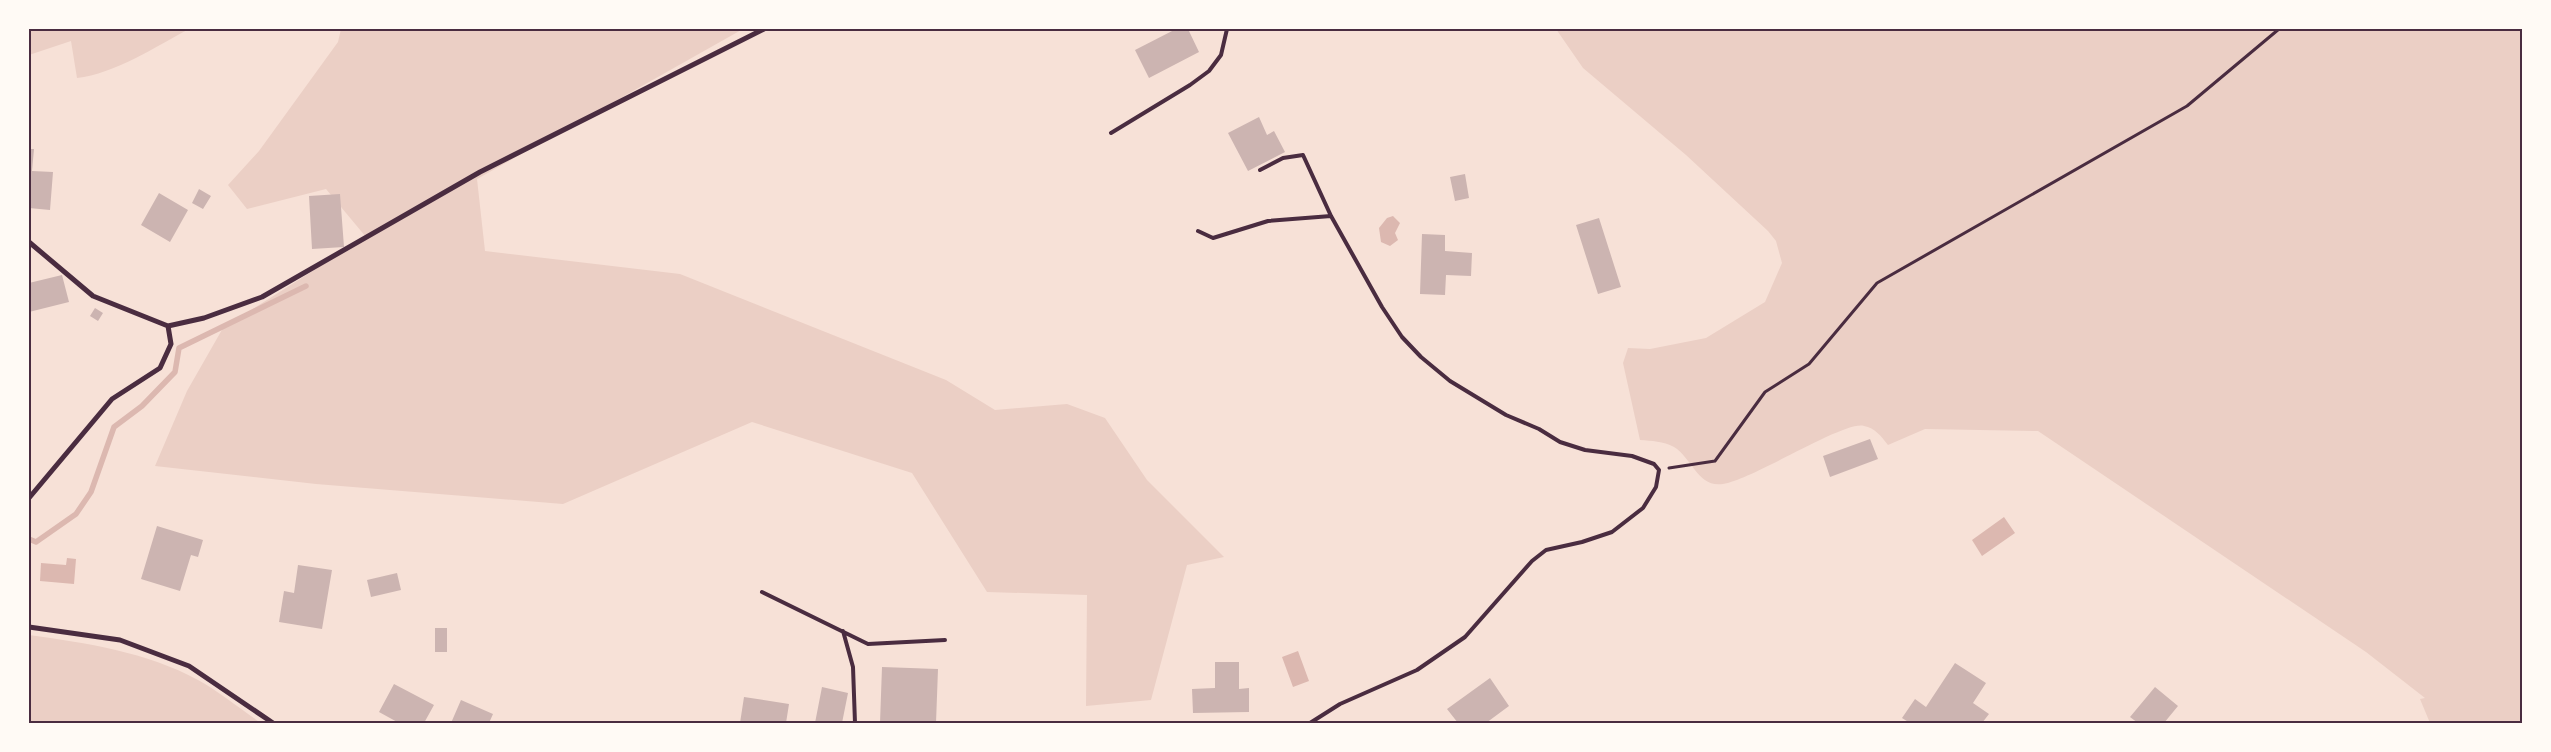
<svg xmlns="http://www.w3.org/2000/svg" width="2551" height="752" font-family="Montserrat,sans-serif">
  <style>
    .green { fill: #ebcfc5 }
    .water { fill: #dcb8b0 }
    .lines { fill: none; stroke-linecap: round; stroke-linejoin: round }
    .stream { stroke: #dcb8b0; stroke-width: 5.5 }
    .building { fill: #ccb4b1 }
    .path { stroke: #4a2c40; stroke-width: 3 }
    .service { stroke: #4a2c40; stroke-width: 4 }
    .minor { stroke: #4a2c40; stroke-width: 5 }
    .neatline { fill: none; stroke: #4a2c40; stroke-width: 2 }
  </style>
  <rect width="100%" height="100%" fill="#f7e1d7"/>
  <path class="green" d="M29,29H189C157,46 114,74 77,78L71,41L29,55Z
    M341,29H743L477,179L485,251L680,274L946,380L995,410L1067,404L1105,418L1147,480L1224,557L1187,565L1151,700L1086,706L1087,595L987,592L912,473L752,422L563,504L316,484L155,466L187,391L223,328L366,237L326,189L247,209L228,185L259,151L338,42Z
    M1556,29H2522V723H2430L2420,699L2425,698L2366,652L2038,431L1925,429L1888,445C1881,436 1875,428 1864,426C1845,420 1754,479 1723,484C1698,488 1692,458 1674,447C1663,441 1652,441 1640,440L1623,363L1628,348L1650,349L1706,338L1765,302L1782,263L1776,241L1768,231L1686,155L1583,68Z
    M29,635C86,643 147,652 198,680C220,692 240,709 261,723H29Z"/>
  <path class="water" d="M1393,216L1400,223L1395,233L1398,240L1390,246L1381,242L1379,228L1387,218Z
    M2004,517L2015,533L1982,556L1972,540Z
    M67,558L76,559L74,584L40,581L41,563L66,565Z
    M1298,651L1309,681L1293,687L1282,657Z"/>
  <g class="lines">
    <path class="stream" d="M29,539L36,542L76,514L91,492L114,427L142,406L175,372L179,348L306,286"/>
  </g>
  <path class="building" d="M1176,29H1188L1199,52L1149,78L1135,50Z
    M1259,117L1267,135L1274,131L1285,152L1248,171L1228,133Z
    M29,149H34L32,171L53,172L50,210L29,208Z
    M1465,174L1469,198L1455,201L1450,177Z
    M199,189L211,196L203,209L192,203Z
    M159,193L188,210L170,242L141,225Z
    M340,194L344,247L312,249L309,196Z
    M1599,218L1621,287L1598,294L1576,225Z
    M1422,234L1445,235V251L1472,253L1471,276L1446,275L1445,295L1420,294Z
    M62,275L69,302L29,312V283Z
    M95,308L103,313L98,321L90,316Z
    M1870,439L1878,459L1830,477L1823,456Z
    M157,526L203,540L198,557L191,555L180,591L141,579Z
    M298,565L332,570L322,629L279,622L284,591L294,593Z
    M397,573L401,590L371,597L367,580Z
    M435,628H447V652H435Z
    M1215,662H1239V689L1249,688V712L1193,713L1192,689L1215,688Z
    M1955,663L1986,683L1973,703L1989,714L1982,723H1910L1902,718L1915,699L1926,707Z
    M882,667L938,669L936,723H880Z
    M1490,678L1509,706L1486,723H1458L1447,709Z
    M394,684L434,705L424,723H399L379,712Z
    M822,687L848,693L842,723H815Z
    M2155,687L2178,706L2164,723H2138L2130,717Z
    M744,697L789,704L786,723H740Z
    M461,700L493,714L489,723H451Z"/>
  <g class="lines">
    <path class="path" d="M1669,468L1715,461L1765,392L1809,364L1877,283L2187,106L2279,29"/>
    <path class="service" d="M1111,133L1190,85L1209,71L1221,55L1227,29
      M1260,170L1283,158L1303,155L1331,216L1382,307L1402,337L1421,357L1450,381L1506,415L1539,429L1560,442L1585,450L1632,456L1654,464L1659,470L1656,487L1643,508L1612,532L1582,542L1546,550L1532,561L1465,637L1417,670L1340,704L1310,723
      M1198,231L1213,238L1268,221L1331,216
      M762,592L868,644L945,640
      M843,631L853,667L855,723"/>
    <path class="minor" d="M29,242L93,296L168,326L171,344L160,368L112,399L29,498
      M168,326L204,318L262,297L480,172L764,29
      M29,627L120,640L189,666L273,723"/>
  </g>
  <rect width="2551" height="752" fill="none" stroke="#fffaf5" stroke-width="60"/>
  <rect x="30" y="30" width="2491" height="692" class="neatline"/>
</svg>
